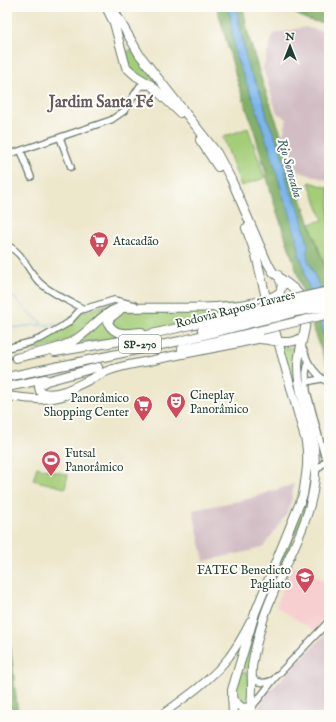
<svg xmlns="http://www.w3.org/2000/svg" width="336" height="722" font-family="'IM FELL English',serif">
  <style>
    .built { fill: #f7cfd0 }
    .industrial { fill: #d2bdc5 }
    .green { fill: #a4cd78; stroke: #628556 }
    .forest { fill: #83b068; stroke: #51764e }
    .water { fill: #7bb5ec; stroke: #4d7990 }
    .lines { fill: none; stroke-linecap: round; stroke-linejoin: round }
    .stream { stroke: #7bb5ec; stroke-width: 1 }
    .minor-casing { stroke: #677869; stroke-width: 8 }
    .major-casing { stroke: #677869; stroke-width: 9 }
    .highway-casing { stroke: #677869; stroke-width: 10 }
    .minor { stroke: #fff; stroke-width: 5.5 }
    .major { stroke: #fff; stroke-width: 7 }
    .highway { stroke: #fff; stroke-width: 8 }
    .highway-bridge-casing { stroke: #677869; stroke-width: 10; stroke-linecap: butt }
    .highway-bridge { stroke: #fff; stroke-width: 8 }
    .labels { text-anchor: middle; stroke-width: 4; stroke-linejoin: round; paint-order: stroke }
    .shield { fill: #fdfcf7; stroke: #62766e; stroke-width: 1 }
    .shield-label { font-size: 11px; font-weight: bold; fill: #1f3d34 }
    .poi-label { font-size: 12px; fill: #1f3d34; stroke: #fdfcf7; text-anchor: start }
    .street-label { font-size: 12px; fill: #1f3d34; stroke: #fdfcf7 }
    .water-label { font-size: 13px; font-style: italic; fill: #3b616b; stroke: #fdfcf7 }
    .district-label { font-size: 16px; font-weight: bold; fill: #655b5f; stroke: #fdfcf7 }
  </style>
  <rect width="100%" height="100%" fill="#fdfcf7"/>
  <filter id="ink" filterUnits="userSpaceOnUse"><feTurbulence type="fractalNoise" baseFrequency=".025" numOctaves="2"/><feDisplacementMap in="SourceGraphic" scale="8" xChannelSelector="R" yChannelSelector="G"/><feConvolveMatrix kernelMatrix="1 2 1 2 8 2 1 2 1" color-interpolation-filters="sRGB"/></filter>
  <filter id="wash" filterUnits="userSpaceOnUse"><feTurbulence type="fractalNoise" baseFrequency=".012" numOctaves="4" result="noise"/><feDisplacementMap in="SourceGraphic" scale="16" xChannelSelector="R" yChannelSelector="G"/><feGaussianBlur stdDeviation="0.9" result="paint"/><feColorMatrix in="noise" values="0 0 0 0 0 0 0 0 0 0 0 0 0 0 0 0 0 1.4 0 .05"/><feComposite in="paint" operator="in"/></filter>
  <g filter="url(#wash)">
    <rect width="100%" height="100%" fill="#ede7cc"/>
    <path class="built" d="M292,566L329,582V615L314,631L276,606Z"/>
    <path class="industrial" d="M305,27L329,33V181L297,171L283,135L287,119L277,113L263,68L273,34Z
      M294,484L291,502L286,515L264,546L250,551L204,561L193,510L244,500Z
      M328,631L329,713L316,715H257L262,699Z"/>
    <path class="green" d="M130,50L134,52L169,95L129,69L126,52Z
      M248,128L265,178L241,186L223,137Z
      M310,182L329,188V279L310,224L323,220L309,183Z
      M110,303L124,304L67,340L53,346L7,355V350L43,340L68,326L84,311L91,310Z
      M261,304L184,323L135,332L116,330L112,323C114,315 121,312 128,311Z
      M111,314V332L116,337L105,340L76,343Z
      M281,346L289,348L299,346L313,473L305,512L276,578L250,670L247,668H242L255,618L310,471Z
      M37,467L68,475L65,488L33,480Z
      M241,672H245L248,674L250,689L248,704L243,705L235,698L236,688Z"/>
    <path class="forest" d="M217,7H243L249,38L263,84L287,151L297,187L329,279V370L315,335L296,269L274,203L256,137L237,80Z
      M288,7H329V22C314,24 299,18 288,7Z
      M7,616L18,715L7,714Z"/>
    <path class="water" d="M227,7H236L248,68L257,85L264,103L267,118L279,146L284,162L289,188L299,208L308,245L307,252L308,259L326,303L329,317V345L323,333L319,311L306,281L303,264L299,255V248L288,207L284,200L271,152L266,139L254,102L235,55L230,15Z"/>
    <g class="lines">
      <path class="stream" d="M7,292C21,302 30,315 44,325
        M45,325L56,324
        M7,327C19,329 30,324 42,325"/>
    </g>
  </g>
  <g filter="url(#ink)">
    <g class="lines">
      <defs>
        <path id="minor" d="M60,138L71,167
          M21,151L31,177
          M7,155L111,120L124,111L140,86H150
          M7,245C23,253 27,269 39,282C52,294 69,301 84,309
          M301,346C306,351 305,357 309,363C314,371 321,379 329,383
          M7,348L31,342L42,338L68,323L79,311L84,309L114,300L135,305
          M308,362L306,373L307,391L323,452L327,460
          M306,382L321,379
          M315,472L328,458
          M252,678C258,684 266,683 273,680
          M252,707L275,678L329,621"/>
        <path id="major" d="M161,715C185,698 211,680 229,657C237,646 244,634 250,622"/>
        <path id="highway" d="M106,7L114,23L126,67L136,76L151,85L180,113
          M112,7L139,54L217,153L231,179L267,262C269,265 271,269 273,272C283,282 297,287 303,301C312,322 298,345 298,366C298,392 308,415 313,440C315,451 315,464 315,476C312,525 279,571 264,617C259,633 254,651 252,667C251,683 254,699 249,715
          M200,140L218,167
          M276,303L293,299
          M276,310L295,306
          M119,311L110,318L108,323C115,337 129,333 141,332
          M278,317L296,312
          M202,330L261,314
          M260,339C274,340 292,347 303,336
          M182,349L262,330
          M55,352L121,341L191,325L257,308
          M16,358C34,353 56,351 73,341C90,332 100,314 118,308C155,306 254,314 280,292L282,285L278,275
          M98,367L47,381L41,384L39,387L40,391C55,402 90,378 105,372C119,366 134,364 149,361C185,353 221,347 257,339L270,334L274,328
          M7,377L180,341L263,320
          M7,387L45,379
          M7,396C30,399 46,402 69,394
          M232,699L242,708L252,707
          M233,715L232,690L255,613L303,495C306,475 309,463 306,442L266,298L256,255L246,228"/>
      </defs>
      <use href="#minor" class="minor-casing"/>
      <use href="#major" class="major-casing"/>
      <use href="#highway" class="highway-casing"/>
      <use href="#minor" class="minor"/>
      <use href="#major" class="major"/>
      <use href="#highway" class="highway"/>
      <defs>
        <path id="highway-bridge" d="M293,299L329,291
          M295,306L329,299
          M257,308L276,303
          M296,312L329,306
          M261,314L276,310
          M263,320L278,317
          M262,330L329,314"/>
      </defs>
      <use href="#highway-bridge" class="highway-bridge-casing"/>
      <use href="#highway-bridge" class="highway-bridge"/>
    </g>
  </g>
  <defs>
    <symbol id="supermarket-pin" viewBox="-11 -11 22 30"><path d="M0 17L-7.5 6A9.5 9.5 0 1 1 7.5 6Z" fill="#d1495b" stroke="#fdfcf7"/><path d="M-6-5.5h2.5l.6 2H6L4.5 2H-2.5L-4.4-4H-6ZM-1.5 3.2a1.3 1.3 0 1 0 .1 0ZM3 3.2a1.3 1.3 0 1 0 .1 0Z" fill="#fff"/></symbol>
    <symbol id="theatre-pin" viewBox="-11 -11 22 30"><path d="M0 17L-7.5 6A9.5 9.5 0 1 1 7.5 6Z" fill="#d1495b" stroke="#fdfcf7"/><path d="M-5-5.5Q0-4 5-5.5V0Q5 5 0 6Q-5 5-5 0ZM-3.3-2.5H-1v1.5H-3.3ZM1-2.5H3.3v1.5H1ZM-2.8 1Q0 5.5 2.8 1Z" fill="#fff"/></symbol>
    <symbol id="stadium-pin" viewBox="-11 -11 22 30"><path d="M0 17L-7.5 6A9.5 9.5 0 1 1 7.5 6Z" fill="#d1495b" stroke="#fdfcf7"/><path d="M0-5a6.5 5 0 1 0 0 10a6.5 5 0 1 0 0-10ZM-3.5-1.8h7v3.6h-7Z" fill="#fff"/></symbol>
    <symbol id="university-pin" viewBox="-11 -11 22 30"><path d="M0 17L-7.5 6A9.5 9.5 0 1 1 7.5 6Z" fill="#d1495b" stroke="#fdfcf7"/><path d="M0-5L7-2L0 1L-7-2ZM-4 1L0 2.5L4 1V4Q0 6-4 4Z" fill="#fff"/></symbol>
  </defs>
  <g fill-rule="evenodd">
    <use href="#supermarket-pin" x="88" y="230" width="22" height="30"/>
    <use href="#theatre-pin" x="165" y="391" width="22" height="30"/>
    <use href="#supermarket-pin" x="132" y="394" width="22" height="30"/>
    <use href="#stadium-pin" x="40" y="449" width="22" height="30"/>
    <use href="#university-pin" x="294" y="566" width="22" height="30"/>
  </g>
  <g class="labels">
    <rect class="shield" x="119" y="335" width="42" height="18" rx="3"/>
    <g class="shield-label">
      <text x="140" y="348">SP-270</text>
    </g>
    <g class="poi-label">
      <text x="113" y="245">Atacadão</text>
      <text x="190" y="399">Cineplay<tspan x="190" dy="14">Panorâmico</tspan></text>
      <text x="129" y="402" text-anchor="end">Panorâmico<tspan x="129" dy="14">Shopping Center</tspan></text>
      <text x="65" y="457">Futsal<tspan x="65" dy="14">Panorâmico</tspan></text>
      <text x="291" y="574" text-anchor="end">FATEC Benedicto<tspan x="291" dy="14">Pagliato</tspan></text>
    </g>
    <g class="street-label">
      <text transform="translate(235 309) rotate(-14)" y="4">Rodovia Raposo Tavares</text>
    </g>
    <g class="water-label">
      <text transform="translate(291 168) rotate(74)" y="5">Rio Sorocaba</text>
    </g>
    <g class="district-label">
      <text x="101" y="107">Jardim Santa Fé</text>
    </g>
  </g>
  <rect width="336" height="722" fill="none" stroke="#fdfcf7" stroke-width="24"/>
  <g transform="translate(290 46)" stroke="#fdfcf7" stroke-width="3" paint-order="stroke">
  <path d="M0-3L7 15L0 10L-7 15Z" fill="#1f3d34"/>
  <text y="-6" font-size="11" font-weight="bold" text-anchor="middle" fill="#1f3d34">N</text>
  </g>
</svg>
